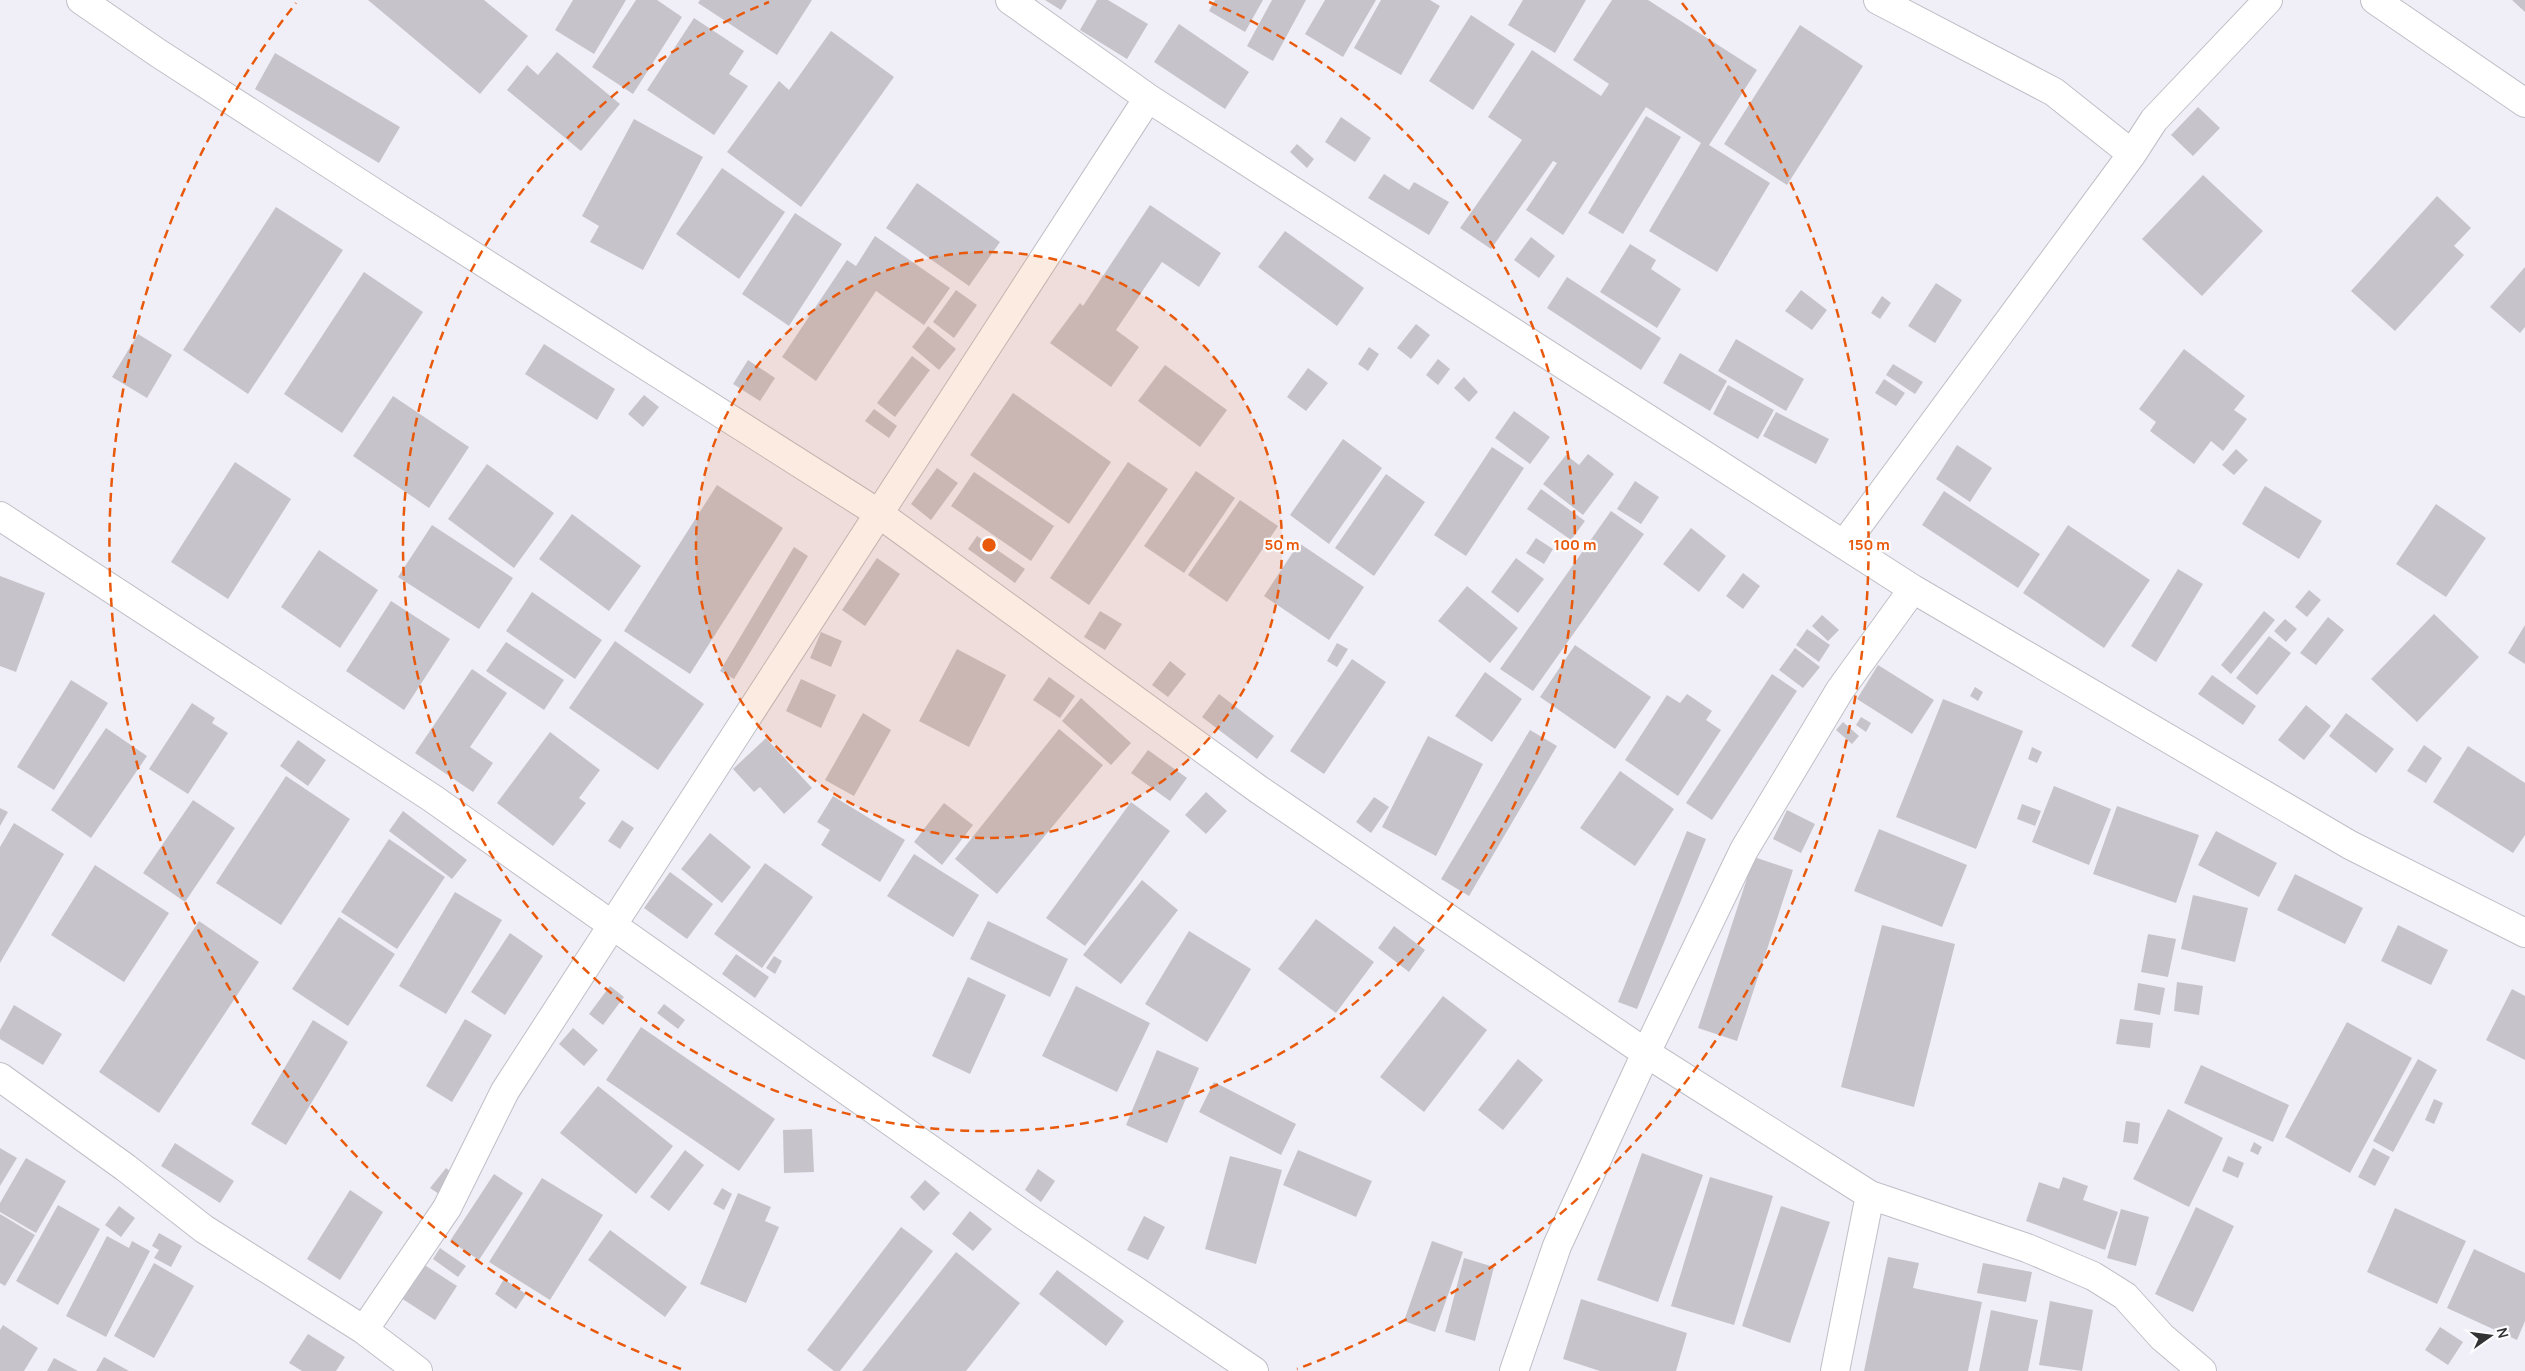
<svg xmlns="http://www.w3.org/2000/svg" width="2525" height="1371" font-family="Manrope,sans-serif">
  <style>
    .building { fill: #c7c3ca }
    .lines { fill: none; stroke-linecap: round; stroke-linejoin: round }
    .minor-casing { stroke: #bfbfc7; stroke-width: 30 }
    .minor { stroke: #fff; stroke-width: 28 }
    .ring { fill: none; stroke: #e8590c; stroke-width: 2.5; stroke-dasharray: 9 6 }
    .centre { fill: #e8590c; stroke: #fdfdff; stroke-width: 2.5 }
    .ring-label { font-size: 15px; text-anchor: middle; font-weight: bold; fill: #e8590c; stroke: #fdfdff; stroke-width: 4.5; stroke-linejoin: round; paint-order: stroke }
  </style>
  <rect width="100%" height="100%" fill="#f0eff7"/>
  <path class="building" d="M368,0H484L528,36L480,94Z
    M573,0H626L594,54L555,30Z
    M636,0H657L682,17L633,94L592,67Z
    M700,0H812L777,55L698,3Z
    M1045,0H1067L1061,10Z
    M1097,0H1108L1148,24L1127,59L1080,30Z
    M1215,0H1263L1245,32L1209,11Z
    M1272,0H1306L1273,61L1247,46Z
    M1325,0H1376L1343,57L1305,34Z
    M1381,0H1430L1440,6L1401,75L1354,48Z
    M1523,0H1586L1555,53L1508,25Z
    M1612,0H1648L1757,70L1709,145L1770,183L1717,272L1649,231L1701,143L1646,107L1563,235L1526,210L1557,163L1553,161L1491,249L1460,228L1522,140L1488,117L1532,50L1601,96L1609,84L1573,60Z
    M2512,0H2525V12Z
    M1471,15L1515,44L1473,110L1429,81Z
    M694,18L744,51L729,74L748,86L714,135L647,90Z
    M1179,24L1249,72L1225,109L1154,62Z
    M1800,25L1863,66L1787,185L1724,144Z
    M831,31L894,77L801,207L727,152L779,81L789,90Z
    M557,52L620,104L581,151L507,90L527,65L538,75Z
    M275,53L400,127L379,163L255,89Z
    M2198,107L2220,128L2193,156L2171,135Z
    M1646,116L1681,137L1623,234L1588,213Z
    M1341,117L1371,138L1355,162L1325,142Z
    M634,119L703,157L643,270L590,242L599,226L582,216Z
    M1297,144L1314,159L1307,168L1290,152Z
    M722,168L785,212L739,279L676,234Z
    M1384,174L1409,190L1414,182L1449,202L1429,235L1368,198Z
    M2203,175L2263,231L2202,296L2142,239Z
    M917,183L1000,242L969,286L886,228Z
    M2437,196L2471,228L2454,246L2464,255L2395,331L2351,291Z
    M1150,205L1221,253L1199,287L1162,262L1116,330L1139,347L1111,387L1050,343L1080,303L1083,306Z
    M276,207L343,250L248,394L183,350Z
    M795,213L842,244L789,326L742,294Z
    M1285,231L1364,288L1337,326L1258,267Z
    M875,236L950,288L924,325L876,291L816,381L782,357L847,260L856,266Z
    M1531,237L1555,256L1539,278L1514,260Z
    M1630,244L1656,260L1651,269L1681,289L1657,328L1600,292Z
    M2525,267V327L2520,333L2490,307Z
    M364,272L423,312L342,433L284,394Z
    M1567,277L1661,338L1641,370L1547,308Z
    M1936,283L1962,300L1935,343L1908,326Z
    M956,290L977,305L954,338L933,322Z
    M1801,290L1827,310L1812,330L1785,311Z
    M1882,296L1891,303L1880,319L1871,313Z
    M1416,324L1430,335L1411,359L1397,348Z
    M928,326L956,349L939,370L912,347Z
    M138,334L172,355L147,398L112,377Z
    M1736,339L1804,379L1786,411L1718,371Z
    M544,344L615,389L597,420L525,374Z
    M1369,347L1379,354L1368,371L1358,364Z
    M2184,349L2245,396L2234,410L2247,419L2223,451L2211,441L2194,464L2150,431L2156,422L2139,409Z
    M1680,353L1727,381L1710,411L1663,383Z
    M912,356L930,370L895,417L877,403Z
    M1438,359L1450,369L1438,385L1426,375Z
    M748,360L775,378L760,401L733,384Z
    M1893,364L1923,382L1915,394L1886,375Z
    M1165,365L1227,410L1200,447L1138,401Z
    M1308,368L1328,383L1306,411L1287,397Z
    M1464,377L1478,392L1469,402L1454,388Z
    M1884,379L1905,393L1896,406L1875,393Z
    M1728,385L1774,410L1758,439L1713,414Z
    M1013,393L1111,462L1069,524L970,455Z
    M644,395L659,407L643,427L628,414Z
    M393,396L469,447L429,508L353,456Z
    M874,409L897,426L889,438L865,421Z
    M1514,411L1550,437L1530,464L1495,438Z
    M1776,412L1829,439L1816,464L1763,436Z
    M1343,439L1382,468L1329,544L1290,515Z
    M1957,445L1992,468L1970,502L1936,479Z
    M1492,447L1524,468L1466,556L1434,535Z
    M2236,449L2248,460L2234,475L2222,465Z
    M1588,454L1614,474L1583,515L1543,484L1566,455L1579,465Z
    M235,462L291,499L228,599L171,562Z
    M1128,462L1168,489L1089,605L1050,578Z
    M487,464L554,513L514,568L448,519Z
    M937,468L958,483L931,520L911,504Z
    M1196,471L1235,498L1184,573L1144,546Z
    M974,472L1054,526L1031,561L951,506Z
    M1386,474L1425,502L1374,576L1335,548Z
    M1635,481L1659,497L1641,524L1617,509Z
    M717,485L783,528L690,674L624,631Z
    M2265,486L2322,521L2299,559L2242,524Z
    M1541,489L1585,521L1571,540L1527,509Z
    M1944,491L2040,554L2018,588L1922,525Z
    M1240,500L1278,526L1227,602L1188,575Z
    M2436,504L2486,538L2446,597L2396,564Z
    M1611,511L1644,534L1533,691L1500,669Z
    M572,514L641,566L609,611L539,559Z
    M432,525L513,578L479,629L398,577Z
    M2068,525L2150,580L2104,648L2023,593Z
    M1691,528L1726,556L1699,592L1663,564Z
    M977,536L1025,569L1015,583L968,549Z
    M1536,538L1553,549L1544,564L1526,553Z
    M1299,543L1364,587L1329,640L1264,596Z
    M794,547L808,556L734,679L720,671Z
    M319,550L378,590L340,648L281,607Z
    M877,558L900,574L865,626L842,610Z
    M1516,558L1544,579L1518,613L1491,592Z
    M2178,569L2203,584L2156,662L2131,646Z
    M1743,573L1760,586L1743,609L1726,596Z
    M0,576L45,593L16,672L0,666Z
    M1467,586L1518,628L1490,663L1438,621Z
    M2309,590L2321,600L2307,617L2295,607Z
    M532,592L602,640L575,679L506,631Z
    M391,601L450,639L404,710L346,671Z
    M1100,611L1122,624L1105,650L1084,637Z
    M2264,611L2275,620L2231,674L2221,665Z
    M2434,614L2479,657L2417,722L2371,679Z
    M1822,615L1839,630L1828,641L1812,626Z
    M2328,617L2344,630L2316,665L2300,653Z
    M2285,619L2297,629L2286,642L2274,631Z
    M2525,625V664L2508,653Z
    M1807,629L1830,645L1819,662L1796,645Z
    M821,632L842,641L831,667L810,658Z
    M2269,636L2291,653L2257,695L2236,678Z
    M615,641L704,704L658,770L569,708Z
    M506,642L564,680L544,710L486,671Z
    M1337,643L1348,649L1337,667L1327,661Z
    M1575,645L1651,697L1615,749L1540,697Z
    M1795,648L1820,667L1803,688L1779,670Z
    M957,649L1006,675L969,747L919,721Z
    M1352,659L1386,682L1324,774L1290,751Z
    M1170,661L1186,674L1168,697L1152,685Z
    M1878,665L1934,700L1912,734L1857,699Z
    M472,669L507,693L470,747L493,763L473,792L415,753Z
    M1485,672L1522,699L1492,742L1455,716Z
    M1772,674L1797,691L1712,820L1686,803Z
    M2212,675L2256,706L2243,725L2198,694Z
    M1049,677L1075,696L1060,718L1033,700Z
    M801,679L836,695L821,728L786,711Z
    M71,680L108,703L54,790L17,767Z
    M1975,687L1983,692L1978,701L1970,696Z
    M1219,694L1274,736L1257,759L1202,717Z
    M1687,694L1712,711L1706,720L1721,730L1678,796L1625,760L1667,695L1680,703Z
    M1081,698L1131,743L1111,765L1062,721Z
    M1943,699L2023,731L1976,849L1896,817Z
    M192,703L215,718L212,723L228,733L188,794L149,769Z
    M2306,705L2331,726L2304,760L2278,740Z
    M863,713L891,730L854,796L825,780Z
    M2346,713L2394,749L2376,773L2329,736Z
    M1861,717L1871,723L1866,732L1856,725Z
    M1843,722L1859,736L1852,744L1836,730Z
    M106,728L147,756L91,838L51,810Z
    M1059,729L1103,765L997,894L955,859Z
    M1530,730L1557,746L1469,896L1441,879Z
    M550,732L600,770L579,798L586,803L553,846L497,803Z
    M1428,736L1483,764L1436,856L1382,827Z
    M766,738L812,788L784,814L760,787L754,792L733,769Z
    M298,740L326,760L308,786L280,766Z
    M2424,745L2442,758L2426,783L2407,771Z
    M2468,746L2525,783V835L2513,853L2433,802Z
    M2032,747L2042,752L2037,763L2028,759Z
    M1148,750L1187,778L1170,801L1131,773Z
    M1620,771L1674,809L1635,866L1580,828Z
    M286,776L350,819L281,925L216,883Z
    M2054,786L2111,809L2089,865L2032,842Z
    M1206,792L1227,811L1206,834L1185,815Z
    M833,796L905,840L880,882L821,845L830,830L817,822Z
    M1374,797L1389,807L1371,833L1356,822Z
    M193,800L235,828L185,902L143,873Z
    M1131,802L1170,831L1085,946L1046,918Z
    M944,803L973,825L942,865L914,842Z
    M2022,804L2041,811L2035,826L2017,819Z
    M2117,806L2199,835L2176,903L2093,874Z
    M0,808L8,812L0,826Z
    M1787,810L1815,824L1801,853L1773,839Z
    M403,811L467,860L452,879L389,831Z
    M622,820L634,828L620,849L608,841Z
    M14,823L64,854L0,963V847Z
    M1879,829L1967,865L1942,927L1854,891Z
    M1687,831L1706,839L1637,1009L1618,1002Z
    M2216,831L2277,863L2259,897L2198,865Z
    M710,833L751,867L722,903L681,869Z
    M389,839L445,877L397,949L341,912Z
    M914,854L979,895L953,937L887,896Z
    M1754,857L1793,870L1737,1041L1698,1028Z
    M765,863L813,897L762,968L714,934Z
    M95,865L169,913L124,982L51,935Z
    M670,872L713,904L687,939L644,908Z
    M2295,874L2363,908L2345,944L2277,910Z
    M1142,880L1178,910L1121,984L1083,955Z
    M455,892L502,920L446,1014L399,986Z
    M2193,895L2248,908L2235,962L2181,949Z
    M339,917L395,954L348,1026L292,989Z
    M1316,919L1374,962L1336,1013L1278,969Z
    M199,921L259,962L159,1113L99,1072Z
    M988,921L1068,959L1050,997L970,959Z
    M1882,925L1955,944L1914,1107L1841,1087Z
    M2398,925L2448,950L2431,985L2381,961Z
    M1394,926L1425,950L1409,972L1378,948Z
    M1189,931L1251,969L1207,1042L1145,1004Z
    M510,933L543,956L505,1015L471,992Z
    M2148,934L2176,939L2168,977L2141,972Z
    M736,954L769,977L755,998L722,974Z
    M774,956L782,961L775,974L766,968Z
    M968,977L1006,995L970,1074L932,1056Z
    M2177,982L2203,986L2199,1015L2174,1011Z
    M2138,983L2165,988L2160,1015L2134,1010Z
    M610,986L624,997L603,1025L589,1014Z
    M1076,986L1150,1023L1117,1092L1042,1056Z
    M2512,989L2525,996V1060L2486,1040Z
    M1443,996L1487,1030L1424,1112L1380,1077Z
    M664,1004L685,1020L678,1029L657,1013Z
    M14,1005L62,1034L43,1065L0,1039V1030Z
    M465,1019L492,1035L452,1102L426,1086Z
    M2120,1019L2153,1023L2150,1048L2116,1044Z
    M313,1020L348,1042L286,1145L251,1124Z
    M2347,1022L2412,1058L2350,1173L2285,1137Z
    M641,1027L775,1119L739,1171L606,1080Z
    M573,1028L598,1050L584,1066L559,1044Z
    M1157,1050L1199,1068L1167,1143L1126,1125Z
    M1518,1059L1543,1080L1503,1130L1478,1110Z
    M2418,1059L2437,1070L2393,1152L2373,1141Z
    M2201,1065L2289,1105L2273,1142L2184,1103Z
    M1214,1082L1296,1124L1281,1155L1199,1112Z
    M598,1086L673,1146L636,1194L560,1133Z
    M2434,1099L2443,1103L2434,1124L2425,1120Z
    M2168,1109L2223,1138L2189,1207L2133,1179Z
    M2126,1121L2140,1123L2138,1144L2123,1142Z
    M812,1129L814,1172L784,1173L783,1130Z
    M2254,1142L2262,1147L2258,1155L2250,1151Z
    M175,1143L234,1181L220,1203L161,1166Z
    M0,1148L17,1158L0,1186Z
    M2373,1148L2390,1157L2375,1186L2358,1177Z
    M685,1150L704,1165L669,1211L650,1197Z
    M1298,1150L1372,1181L1356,1217L1283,1185Z
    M1642,1153L1703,1175L1658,1302L1597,1280Z
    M1230,1156L1282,1170L1256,1264L1205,1249Z
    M2228,1156L2244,1163L2238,1178L2222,1171Z
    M26,1158L66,1181L36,1233L0,1212V1203Z
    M446,1168L457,1177L442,1196L430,1188Z
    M1038,1169L1055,1181L1041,1202L1025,1190Z
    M494,1174L523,1193L479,1260L450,1241Z
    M1710,1177L1773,1196L1734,1325L1671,1306Z
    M2063,1177L2088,1186L2083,1200L2118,1212L2105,1250L2026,1221L2039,1182L2059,1189Z
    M542,1178L603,1215L550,1300L489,1262Z
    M925,1180L940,1193L924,1211L910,1197Z
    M722,1188L732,1194L724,1210L713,1204Z
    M350,1190L383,1212L340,1280L307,1259Z
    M738,1193L771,1207L765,1221L779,1227L746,1303L700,1284Z
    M58,1205L100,1229L58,1305L16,1281Z
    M119,1206L135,1218L121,1237L105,1225Z
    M1781,1206L1830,1222L1790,1343L1742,1326Z
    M2196,1207L2234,1226L2193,1312L2155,1294Z
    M2395,1208L2466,1241L2437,1304L2367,1272Z
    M2121,1209L2149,1217L2136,1266L2107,1258Z
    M970,1211L992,1229L973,1251L952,1234Z
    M0,1214L35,1235L5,1286L0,1283Z
    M1144,1216L1165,1227L1148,1260L1127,1250Z
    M901,1227L933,1251L840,1371H834L807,1350Z
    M610,1230L687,1287L665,1317L588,1260Z
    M159,1233L182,1246L171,1267L154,1258L159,1250L152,1246Z
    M107,1236L129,1248L132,1241L150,1251L106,1337L66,1316Z
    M1432,1241L1463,1252L1435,1332L1404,1321Z
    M440,1248L466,1266L458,1277L433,1259Z
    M2474,1249L2525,1273V1321L2517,1340L2447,1308Z
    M956,1252L1020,1303L966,1371H862Z
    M1888,1257L1919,1263L1913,1288L1982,1302L1968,1371H1864Z
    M1464,1258L1494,1267L1475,1341L1445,1332Z
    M154,1263L194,1286L154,1358L114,1336Z
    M1983,1263L2032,1272L2026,1302L1977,1293Z
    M423,1264L457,1286L435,1320L401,1298Z
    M1057,1270L1124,1321L1106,1346L1039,1294Z
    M504,1279L526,1294L516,1309L495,1294Z
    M1581,1299L1687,1333L1676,1371H1600L1563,1359Z
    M2050,1301L2093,1310L2082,1371L2039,1365Z
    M1991,1310L2038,1320L2028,1371H1979Z
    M3,1325L38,1348L24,1371H0V1330Z
    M2440,1327L2463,1342L2448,1365L2425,1350Z
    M308,1334L345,1357L336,1371H302L289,1363Z
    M104,1357L129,1371H96Z
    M54,1358L78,1371H47Z"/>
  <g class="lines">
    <defs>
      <path id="minor" d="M81,0L158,53L398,208L878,513L1258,789L1646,1053L1870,1195L2027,1248L2093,1276L2125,1296L2162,1337L2202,1371
        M1010,0L1148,98L1913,589L2350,845L2525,933
        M1878,0L2054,92L2132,154
        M2375,0L2525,103
        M0,516L432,798L1025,1216L1254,1371
        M1845,543L2132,154L2154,120L2268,0
        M0,1077L126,1168L204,1229L364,1330L418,1371
        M364,1330L447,1208L505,1091L1148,98
        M1514,1371L1557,1246L1646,1053L1744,850L1840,690L1913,589
        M1835,1371L1870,1195"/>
    </defs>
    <use href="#minor" class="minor-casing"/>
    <use href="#minor" class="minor"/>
  </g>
  <circle cx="989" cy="545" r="293" fill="#e8590c" fill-opacity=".12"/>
  <g class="ring">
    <circle cx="989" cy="545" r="293"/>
    <path d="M1209 2A586 586 0 1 1 769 2"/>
    <path d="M681 1369A880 880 0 0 1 296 3M1682 3A880 880 0 0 1 1297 1369"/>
  </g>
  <circle cx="989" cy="545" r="8" class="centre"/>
  <g class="ring-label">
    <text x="1282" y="550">50 m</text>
    <text x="1575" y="550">100 m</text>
    <text x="1869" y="550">150 m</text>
  </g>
  <g transform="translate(2490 1336) rotate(76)" stroke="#fdfdff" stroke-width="4" paint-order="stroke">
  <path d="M0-4L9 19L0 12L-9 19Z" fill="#323134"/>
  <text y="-8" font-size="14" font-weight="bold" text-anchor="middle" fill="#323134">N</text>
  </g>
</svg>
